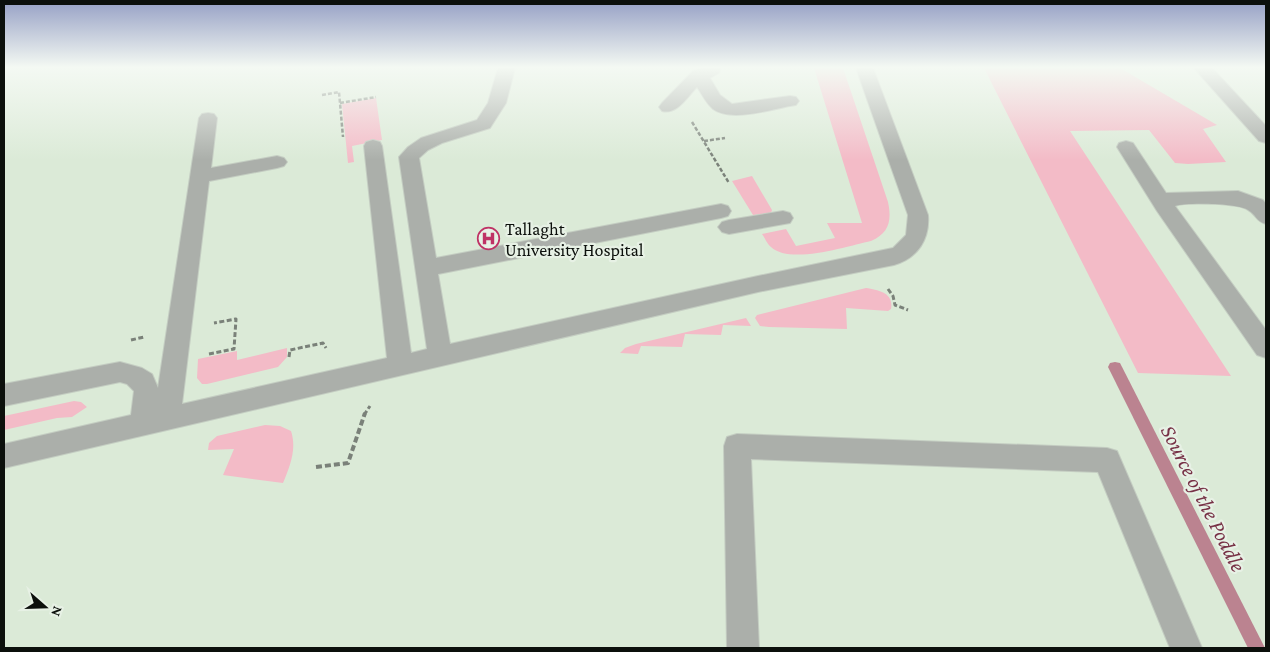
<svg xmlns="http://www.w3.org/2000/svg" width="1270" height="652" font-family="'Crimson Pro',serif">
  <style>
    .built { fill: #dbead7 }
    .green { fill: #f3bbc7 }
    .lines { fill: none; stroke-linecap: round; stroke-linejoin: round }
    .stream { fill: #bb8390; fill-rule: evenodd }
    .service-casing { stroke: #c4cdc2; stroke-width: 2 }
    .path-far2 { stroke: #7a8179; stroke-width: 2.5; stroke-dasharray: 4 2; stroke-linecap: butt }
    .path-far1 { stroke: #7a8179; stroke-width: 3; stroke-dasharray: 5 2.5; stroke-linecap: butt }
    .path { stroke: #7a8179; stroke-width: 4; stroke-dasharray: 6 3; stroke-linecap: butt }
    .service { fill: #abafaa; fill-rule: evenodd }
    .labels { text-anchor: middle; stroke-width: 4.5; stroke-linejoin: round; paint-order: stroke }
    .poi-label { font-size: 18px; fill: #0c100c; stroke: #e7f1e5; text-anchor: start }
    .near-water-label { font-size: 22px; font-style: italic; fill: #773146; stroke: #e7f1e5 }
  </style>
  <rect width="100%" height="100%" fill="#e7f1e5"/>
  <path class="built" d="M4,68H1266V648H4Z"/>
  <path class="green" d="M814,68H843L888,202C892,221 889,233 871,241C848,246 790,265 771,247C767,244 765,238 762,234L786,229L796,246L835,238L827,223H862Z
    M984,68H1120L1217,125L1203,129L1226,162L1188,164L1175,163L1149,130L1070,131L1231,376L1138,373Z
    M376,98L382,140L352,146L354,162L348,163L342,104Z
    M752,176L772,210L771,213L753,215L732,181Z
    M866,288C879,290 894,293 891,309L888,311L846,308L847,329L769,327L760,326L755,318L757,315Z
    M746,318L751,326L723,325L721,335L685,334L682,347L641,346L638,354L620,353L625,348L636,344Z
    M287,348V357L278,367L207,384H202L197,378L198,359L237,351V360Z
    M74,401L81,402L87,407L72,417L57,418L4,430V416Z
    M265,425L280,426L291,431C297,449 290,466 283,483L223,475L234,449L208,450L209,443L217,436Z"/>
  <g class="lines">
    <path class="stream" d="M1115,362L1120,363L1265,648H1248L1108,367L1110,363Z"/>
    <defs>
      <path id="service" d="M498,68H515L506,103L490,128L442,143L428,150L419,158L436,258L721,204L728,206L731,211L728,216L721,218L438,274L450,344L758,276L893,248L906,235L908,215L856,68H873L928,215C930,239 918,258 894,265L758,292L4,468V444L131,415L134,391L127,384L120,382L4,406V384L120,362L142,368L152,374L158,388L199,118L202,114L208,113L214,114L217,118L211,168L277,156L284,158L287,162L284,166L277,168L209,181L182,404L387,358L364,146L366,142L373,140L380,142L382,146L411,353L427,349L399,157L408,147L421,138L477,120L488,103Z
        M700,68H721L719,73L710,78L720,95L732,104L790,96L796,97L799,101L796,105L790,106C770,110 730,122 713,109C706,103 702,94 697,87C687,97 677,115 662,111L659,107L662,103L693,71Z
        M1194,68H1212L1266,126V143L1259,141Z
        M1126,141L1133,143L1166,193L1238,191L1263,200L1266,204V224C1255,221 1257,215 1248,210C1239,203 1185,202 1175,206L1266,330V358L1257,355L1157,211L1117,147L1119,143Z
        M783,211L790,213L793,218L790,223L729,234L722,232L718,227L722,222L729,220Z
        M737,434L1107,448L1117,451L1202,648H1170L1098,472L751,459L759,648H727L724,446L727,437Z"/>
    </defs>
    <use href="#service" class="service-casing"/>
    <path class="path-far2" d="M322,95L339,92L343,137
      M340,103L376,97
      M692,122L729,183
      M704,141L725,138"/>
    <path class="path-far1" d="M888,289L893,296L895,305L908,310
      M131,340L144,337
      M209,354L234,349L236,319L214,323
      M289,357L290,350L323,343L326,348
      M364,415L370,406"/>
    <path class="path" d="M316,467L348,463L365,413"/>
    <use href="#service" class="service"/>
  </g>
  <linearGradient id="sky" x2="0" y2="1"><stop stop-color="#96a0c5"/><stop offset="0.42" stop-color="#f4f9f3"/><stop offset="1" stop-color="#f4f9f3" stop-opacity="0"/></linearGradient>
  <rect width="1270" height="160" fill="url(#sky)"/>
  <defs>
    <symbol id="hospital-ring" viewBox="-11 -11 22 22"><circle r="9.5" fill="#e7f1e5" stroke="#bf3265" stroke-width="1.5"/><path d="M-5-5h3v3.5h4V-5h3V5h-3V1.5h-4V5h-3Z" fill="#bf3265"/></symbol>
  </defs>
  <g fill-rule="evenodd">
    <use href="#hospital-ring" x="476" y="226" width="25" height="25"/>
  </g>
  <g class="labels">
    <g class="poi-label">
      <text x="505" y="235">Tallaght<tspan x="505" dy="21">University Hospital</tspan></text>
    </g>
    <g class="near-water-label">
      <text transform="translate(1204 498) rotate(63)" y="8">Source of the Poddle</text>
    </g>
  </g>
  <rect width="1270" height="652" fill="none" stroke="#0c100c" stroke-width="10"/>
  <g transform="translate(45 607) rotate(110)" stroke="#e7f1e5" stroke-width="4" paint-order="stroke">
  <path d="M0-4L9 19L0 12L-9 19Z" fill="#0c100c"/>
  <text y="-8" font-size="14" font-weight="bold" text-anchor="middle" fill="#0c100c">N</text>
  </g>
</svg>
